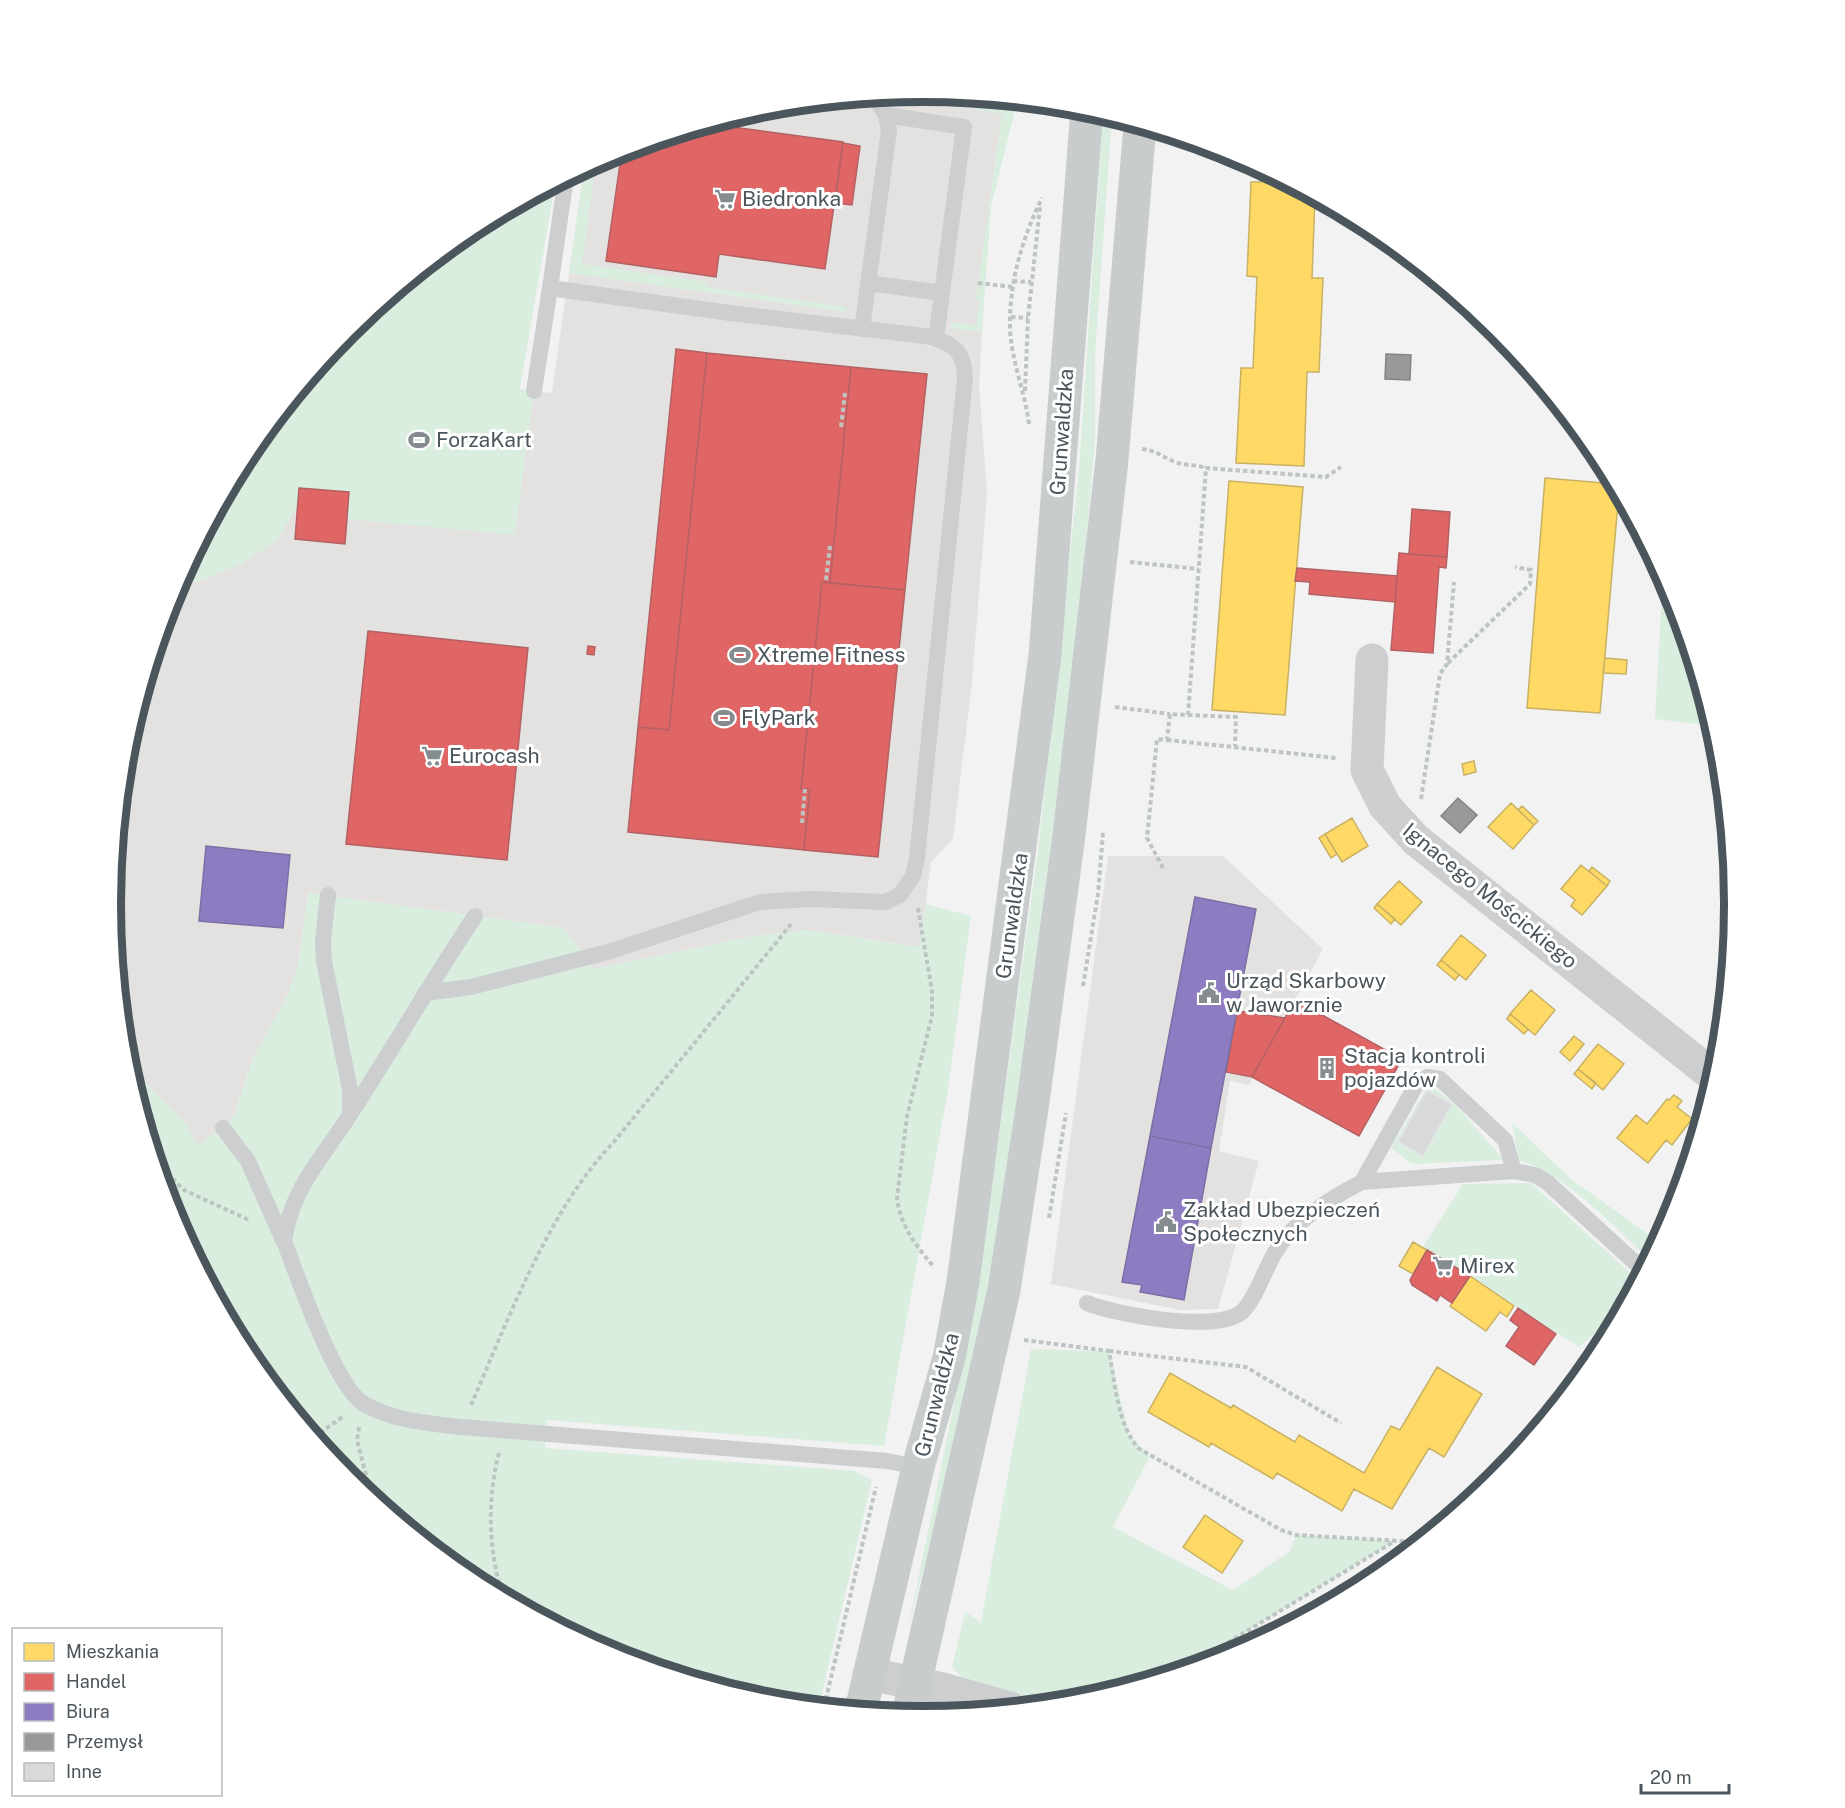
<svg xmlns="http://www.w3.org/2000/svg" width="1845" height="1808" font-family="'Public Sans',sans-serif">
  <style>
    .commercial { fill: #e3e2e0 }
    .green { fill: #daeee0 }
    .homes { fill: #ffd966; stroke: #c9b163; stroke-width: 1.5 }
    .shops { fill: #e06666; stroke: #b36163; stroke-width: 1.5 }
    .offices { fill: #8e7cc3; stroke: #7a70a4; stroke-width: 1.5 }
    .industry { fill: #999; stroke: #828587; stroke-width: 1.5 }
    .building { fill: #d8d9db; stroke: #e4e4e5; stroke-width: 1.5 }
    .lines { fill: none; stroke-linecap: round; stroke-linejoin: round }
    .path { stroke: #bcc5c2; stroke-width: 4; stroke-dasharray: 4.5 3; stroke-linecap: butt }
    .service { stroke: #ccced0; stroke-width: 16 }
    .minor { stroke: #ccced0; stroke-width: 33 }
    .primary { stroke: #c9cccd; stroke-width: 33 }
    .labels { text-anchor: middle; stroke-width: 6; stroke-linejoin: round; paint-order: stroke }
    .poi-label { font-size: 21px; fill: #4b555c; stroke: #fff; text-anchor: start }
    .street-label { font-size: 21px; fill: #4b555c; stroke: #fff }
    .rim { fill: none; stroke: #4b555c; stroke-width: 8 }
  </style>
  <rect width="100%" height="100%" fill="#f2f2f2"/>
  <path class="commercial" d="M923,92L1017,101L991,206L985,284L979,386L987,493L972,682L953,839L931,862L920,947L808,930L748,937L594,969L564,928L308,893L298,966L288,994L253,1059L234,1116L223,1128L197,1146L185,1122L127,1066L110,904L126,745L172,593L178,581L198,582L242,563L299,488L349,492L347,519L375,521L534,391L552,393L584,168L612,153L764,107Z
    M1108,856H1223L1323,949L1249,1085L1230,1081L1219,1151L1259,1161L1218,1309L1180,1310L1051,1284Z"/>
  <path class="green" d="M978,97L1017,101L991,206L982,332L950,328L951,322L976,325L980,302L976,299L1002,114L976,110Z
    M1103,114L1112,117L1095,354V443L1075,663L1017,1102L989,1287L947,1476L908,1629L978,1286L1038,850L1079,470Z
    M596,162L582,264L707,282V287L846,307V312L569,273L584,168Z
    M555,184L520,389L534,391L515,535L347,519L349,492L299,488L297,506L276,542L242,563L198,582L178,581L247,452L348,329L471,228Z
    M1663,575L1673,593L1714,726L1655,719Z
    M308,893L564,928L594,969L748,937L808,930L919,947L926,904L971,916L948,1090L884,1446L547,1420L545,1448L855,1471L872,1480L819,1706L764,1701L611,1655L471,1579L348,1478L247,1355L172,1215L127,1066L185,1122L197,1146L223,1128L234,1116L253,1059L288,994L298,966Z
    M1429,1084L1455,1104L1504,1160L1412,1164L1391,1148Z
    M1512,1123L1571,1179L1659,1242L1649,1259C1610,1224 1571,1178 1519,1160Z
    M1531,1183L1638,1280L1622,1310L1579,1347L1423,1247L1463,1184Z
    M1031,1349L1109,1351L1129,1436L1150,1456L1113,1527L1233,1590L1290,1551L1296,1535L1395,1541L1242,1634L1254,1644L1233,1655L1081,1701L1052,1704L963,1679L952,1667L965,1612L981,1622Z"/>
  <path class="homes" d="M1263,169L1315,197L1312,278H1323L1319,372H1307L1304,466L1236,463L1241,368H1253L1257,277L1247,276L1251,182H1262Z
    M1545,478L1615,484L1619,491L1600,713L1527,708Z
    M1229,481L1303,487L1285,715L1212,710Z
    M1605,658L1627,660L1626,674L1603,673Z
    M1474,761L1476,772L1464,775L1462,764Z
    M1511,803L1534,825L1513,849L1488,827Z
    M1522,806L1538,821L1534,825L1518,810Z
    M1352,818L1368,846L1342,862L1325,834Z
    M1325,834L1337,854L1331,858L1319,838Z
    M1581,865L1607,886L1582,915L1571,906L1575,900L1561,889Z
    M1592,867L1610,881L1607,886L1589,871Z
    M1399,881L1422,902L1401,925L1377,904Z
    M1377,904L1395,919L1391,924L1374,908Z
    M1461,935L1486,955L1466,980L1441,960Z
    M1441,960L1459,975L1455,980L1437,965Z
    M1531,990L1555,1010L1535,1035L1510,1014Z
    M1510,1014L1528,1029L1524,1034L1507,1019Z
    M1574,1036L1584,1044L1570,1061L1560,1052Z
    M1598,1044L1624,1064L1603,1090L1578,1069Z
    M1578,1069L1596,1083L1592,1089L1574,1074Z
    M1674,1095L1682,1101L1677,1107L1692,1119L1672,1145L1666,1140L1648,1163L1617,1138L1636,1115L1647,1124L1667,1099L1669,1100Z
    M1413,1242L1427,1250L1413,1274L1399,1266Z
    M1470,1276L1514,1306L1507,1317L1500,1312L1486,1331L1450,1306Z
    M1437,1367L1482,1394L1444,1457L1429,1448L1392,1509L1354,1489L1342,1511L1277,1473L1273,1479L1211,1443L1209,1447L1148,1412L1170,1373L1231,1408L1233,1405L1295,1442L1299,1435L1364,1473L1391,1426L1400,1430Z
    M1205,1515L1243,1541L1222,1573L1183,1547Z"/>
  <path class="shops" d="M710,124L843,142L825,269L719,254L716,277L606,261L622,150Z
    M843,143L860,146L852,205L835,203Z
    M676,349L707,353L669,730L638,727Z
    M707,353L851,367L830,583L822,582L801,789H810L804,850L628,832L638,727L669,730Z
    M851,367L927,374L905,590L830,583Z
    M299,488L349,492L345,544L295,539Z
    M1412,509L1450,512L1447,557L1409,554Z
    M1399,553L1447,557L1446,568L1439,567L1433,653L1391,650Z
    M1297,568L1397,576L1395,602L1309,594L1310,582L1295,581Z
    M822,582L905,590L878,857L804,850L810,789H801Z
    M368,631L528,648L507,860L346,844Z
    M588,646L595,647L594,655L587,654Z
    M1295,1000L1402,1059L1359,1136L1252,1077Z
    M1237,1011L1285,1018L1252,1077L1226,1072Z
    M1427,1250L1470,1276L1452,1303L1440,1295L1437,1301L1412,1285L1410,1280Z
    M1518,1308L1556,1334L1534,1365L1506,1346L1519,1327L1510,1320Z"/>
  <path class="offices" d="M206,846L290,855L283,928L199,921Z
    M1195,897L1256,909L1211,1148L1150,1136Z
    M1150,1136L1211,1148L1184,1300L1140,1292L1142,1285L1122,1282Z"/>
  <path class="industry" d="M1386,354L1411,355L1410,380L1385,379Z
    M1458,798L1477,815L1460,833L1441,816Z"/>
  <path class="building" d="M1427,1090L1452,1104L1423,1156L1398,1142Z"/>
  <g class="lines">
    <path class="path" d="M1013,281L1031,282
      M978,283L1013,287
      M1011,317L1028,318
      M1025,391L1028,318L1040,207
      M1029,424C1025,392 1011,360 1010,328C1009,282 1022,239 1042,198
      M841,427L845,393
      M1142,449C1158,451 1160,456 1173,461C1183,466 1195,464 1206,468
      M1130,562L1198,569
      M826,580L830,546
      M1448,663L1530,584L1531,570L1515,567
      M1115,707L1170,714
      M1188,715L1236,717L1235,746
      M1167,740L1336,758
      M1421,799L1440,674L1447,664L1454,582
      M802,823L805,789
      M1163,868L1147,838L1157,739L1167,740L1170,714L1188,715L1206,468L1326,477L1341,467
      M918,908L932,991V1016L907,1116L897,1198C900,1225 916,1246 933,1266
      M1083,986L1098,894L1103,833
      M156,1163L184,1190L249,1220
      M1049,1218L1066,1113
      M1024,1340L1109,1351C1115,1383 1117,1422 1138,1448L1281,1530L1296,1535L1419,1542
      M1109,1351L1246,1367L1341,1423
      M471,1405C508,1320 549,1209 613,1143L792,923
      M359,1427L357,1440L372,1498
      M314,1437L344,1416
      M499,1453C487,1498 488,1551 503,1596
      M1183,1670L1395,1541
      M824,1707L876,1487"/>
    <path class="service" d="M840,100H841
      M868,283L942,293L964,127L886,115
      M862,329L889,130L886,115L873,96
      M936,339L942,293
      M534,391L550,288
      M328,895L323,940L324,961L350,1090V1114
      M475,916C432,981 393,1048 351,1113C323,1158 292,1186 284,1241C297,1275 335,1387 364,1404C394,1421 427,1423 461,1427L887,1461L918,1467
      M425,993L471,987L608,952L760,902L811,899L885,902L900,895L913,876L917,858L965,378C964,352 956,346 933,337L730,313L550,288L566,177
      M223,1128L248,1161L283,1240
      M1514,1171L1505,1140L1440,1079L1427,1077L1416,1085L1362,1182L1514,1171L1535,1175L1547,1182L1643,1270
      M1087,1303C1117,1315 1218,1334 1243,1311C1255,1299 1265,1270 1274,1254C1294,1221 1327,1200 1362,1182"/>
    <path class="minor" d="M1372,660L1367,770L1385,806L1416,840L1715,1077
      M869,1674L943,1689L1010,1708"/>
    <path class="primary" d="M861,1710L918,1467L949,1358L963,1282L1045,655L1087,109
      M908,1715L1004,1290L1033,1102L1069,835L1112,460L1140,125"/>
  </g>
  <defs>
    <symbol id="supermarket-bare" viewBox="-9 -9 18 18"><path d="M-6-5.5h2.5l.6 2H6L4.5 2H-2.5L-4.4-4H-6ZM-1.5 3.2a1.3 1.3 0 1 0 .1 0ZM3 3.2a1.3 1.3 0 1 0 .1 0Z" fill="#858c90" stroke="#fff" stroke-width="2.5" paint-order="stroke"/></symbol>
    <symbol id="stadium-bare" viewBox="-9 -9 18 18"><path d="M0-5a6.5 5 0 1 0 0 10a6.5 5 0 1 0 0-10ZM-3.5-1.8h7v3.6h-7Z" fill="#858c90" stroke="#fff" stroke-width="2.5" paint-order="stroke"/></symbol>
    <symbol id="civic-bare" viewBox="-9 -9 18 18"><path d="M-.6-6.5H3V-4.5H.6V-3L4-1V1h2V6H-6V1h2V-1L-.6-3ZM-1.2 2.5V6h2.4V2.5Z" fill="#858c90" stroke="#fff" stroke-width="2.5" paint-order="stroke"/></symbol>
    <symbol id="building-bare" viewBox="-9 -9 18 18"><path d="M-4-6H4V6H1V3H-1V6H-4ZM-2.5-4.3h1.7v1.8h-1.7ZM.8-4.3h1.7v1.8H.8ZM-2.5-1h1.7V.8h-1.7ZM.8-1h1.7V.8H.8Z" fill="#858c90" stroke="#fff" stroke-width="2.5" paint-order="stroke"/></symbol>
  </defs>
  <g fill-rule="evenodd">
    <use href="#supermarket-bare" x="710" y="184" width="30" height="30"/>
    <use href="#stadium-bare" x="404" y="425" width="30" height="30"/>
    <use href="#stadium-bare" x="725" y="640" width="30" height="30"/>
    <use href="#stadium-bare" x="709" y="703" width="30" height="30"/>
    <use href="#supermarket-bare" x="417" y="741" width="30" height="30"/>
    <use href="#civic-bare" x="1194" y="978" width="30" height="30"/>
    <use href="#building-bare" x="1312" y="1053" width="30" height="30"/>
    <use href="#civic-bare" x="1151" y="1207" width="30" height="30"/>
    <use href="#supermarket-bare" x="1428" y="1251" width="30" height="30"/>
  </g>
  <g class="labels">
    <g class="poi-label">
      <text x="742" y="206">Biedronka</text>
      <text x="436" y="447">ForzaKart</text>
      <text x="757" y="662">Xtreme Fitness</text>
      <text x="741" y="725">FlyPark</text>
      <text x="449" y="763">Eurocash</text>
      <text x="1226" y="988">Urząd Skarbowy<tspan x="1226" dy="24">w Jaworznie</tspan></text>
      <text x="1344" y="1063">Stacja kontroli<tspan x="1344" dy="24">pojazdów</tspan></text>
      <text x="1183" y="1217">Zakład Ubezpieczeń<tspan x="1183" dy="24">Społecznych</tspan></text>
      <text x="1460" y="1273">Mirex</text>
    </g>
    <g class="street-label">
      <text transform="translate(1062 432) rotate(-86)" y="7">Grunwaldzka</text>
      <text transform="translate(1490 896) rotate(39)" y="7">Ignacego Mościckiego</text>
      <text transform="translate(1012 916) rotate(-82)" y="7">Grunwaldzka</text>
      <text transform="translate(937 1395) rotate(-76)" y="7">Grunwaldzka</text>
    </g>
  </g>
  <path d="M0 0H1845V1808H0ZM922 102H923A801 801 0 0 1 1724 903V905A801 801 0 0 1 923 1706H922A801 801 0 0 1 121 905V903A801 801 0 0 1 922 102Z" fill="#fff" fill-rule="evenodd"/>
  <path class="rim" d="M922 102H923A801 801 0 0 1 1724 903V905A801 801 0 0 1 923 1706H922A801 801 0 0 1 121 905V903A801 801 0 0 1 922 102Z"/>
  <rect x="12" y="1628" width="210" height="168" fill="#ffffff" stroke="#b7bbbe" stroke-width="1.5"/>
  <rect x="24" y="1643" width="30" height="18" fill="#ffd966" stroke="#b7bbbe" stroke-width="1.5"/>
  <text x="66" y="1658" font-size="18" fill="#4b555c">Mieszkania</text>
  <rect x="24" y="1673" width="30" height="18" fill="#e06666" stroke="#b7bbbe" stroke-width="1.5"/>
  <text x="66" y="1688" font-size="18" fill="#4b555c">Handel</text>
  <rect x="24" y="1703" width="30" height="18" fill="#8e7cc3" stroke="#b7bbbe" stroke-width="1.5"/>
  <text x="66" y="1718" font-size="18" fill="#4b555c">Biura</text>
  <rect x="24" y="1733" width="30" height="18" fill="#999999" stroke="#b7bbbe" stroke-width="1.5"/>
  <text x="66" y="1748" font-size="18" fill="#4b555c">Przemysł</text>
  <rect x="24" y="1763" width="30" height="18" fill="#d8d9db" stroke="#b7bbbe" stroke-width="1.5"/>
  <text x="66" y="1778" font-size="18" fill="#4b555c">Inne</text>
  <path d="M1641 1784v9h88v-9" fill="none" stroke="#4b555c" stroke-width="3"/>
  <text x="1650" y="1784" font-size="18" fill="#4b555c" stroke="#ffffff" stroke-width="4.5" paint-order="stroke">20 m</text>
</svg>
